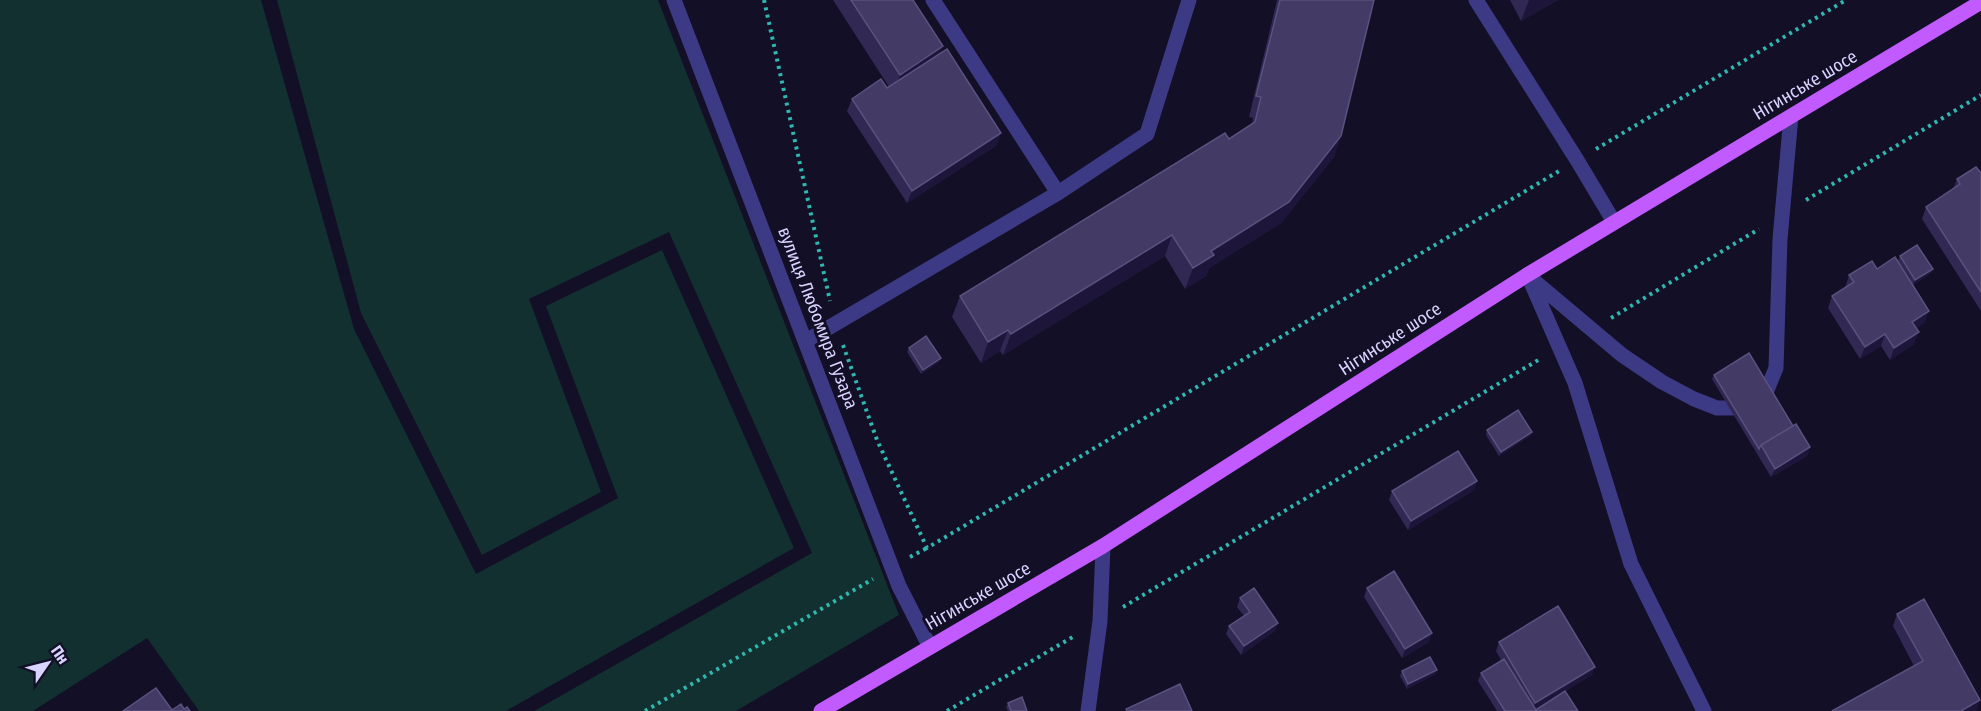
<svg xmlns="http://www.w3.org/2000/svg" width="1981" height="711" font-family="'Fira Sans Condensed',sans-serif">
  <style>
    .green { fill: #12302f }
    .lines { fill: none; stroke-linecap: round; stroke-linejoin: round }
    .path { stroke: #2fb8b0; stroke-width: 4; stroke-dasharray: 3 4.5; stroke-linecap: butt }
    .minor { stroke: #3d3a85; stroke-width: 15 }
    .major { stroke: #c25bff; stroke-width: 15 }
    .wall { fill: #312854 }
    .shaded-wall { fill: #1d163a }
    .building { fill: #433a66; stroke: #5a527e; stroke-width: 1.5 }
    .labels { text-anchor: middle; stroke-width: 6; stroke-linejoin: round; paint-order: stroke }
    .street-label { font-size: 18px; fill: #d9d4ff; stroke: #130f26 }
  </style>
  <rect width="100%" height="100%" fill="#130f26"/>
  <path class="green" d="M0,0H261L354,329L476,574L618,498L546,306L662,250L794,548L506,711H199L147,638L33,711H0Z
    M277,0H658L899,615L736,711H534L812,553L669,232L529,299L601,492L482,555L361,313Z"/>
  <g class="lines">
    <path class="path" d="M764,0L830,301
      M1596,149L1846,0
      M1806,200L1981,95
      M1611,318L1759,229
      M843,345L877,440L927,548L1559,171
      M910,557L927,548
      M1123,607L1540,359
      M645,711L873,579
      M947,711L1076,635"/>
    <path class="minor" d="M674,0L899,586L930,647
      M933,0L1058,193
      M1476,0L1577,160L1614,222
      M1527,275L1622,355L1662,382L1694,399L1717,408H1741L1756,401L1767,390L1776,368L1780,239L1791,116
      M1530,280L1575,383L1631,564L1704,711
      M806,341L1058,193L1147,134L1189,0
      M1088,711L1100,621L1103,546"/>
    <path class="major" d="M821,711L1103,546L1527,275L1981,2"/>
  </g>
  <path class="wall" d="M833,0H913L940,53L997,145L907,203L847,111L852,99L889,87Z
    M1277,0H1374L1334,157L1281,223L1209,268L1206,276L1185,289L1165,256L1003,355L1000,351L981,363L952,317L960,296L1229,139L1252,124L1253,118L1249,117Z
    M1510,0H1558L1521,21Z
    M1981,173V311L1922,219L1926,207L1953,189L1957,179Z
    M1900,256L1933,269L1931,273L1913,285L1898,261Z
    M1877,269L1929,311L1924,323L1916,328L1914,344L1890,360L1881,346L1860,359L1828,308L1832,296L1845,288L1849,275Z
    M909,348L941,358L939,362L921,374L907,352Z
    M1714,375L1793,426L1810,447L1807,456L1771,477L1712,379Z
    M1487,430L1532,432L1530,436L1499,456L1486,435Z
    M1477,481L1474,490L1408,530L1389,500L1392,491Z
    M1367,588L1429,642L1402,658L1364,597Z
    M1240,598L1275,631L1241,655L1226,634L1229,626L1244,616L1237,607Z
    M1897,614L1980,700L1976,711H1832L1914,666L1893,626Z
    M1499,642L1592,675L1565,691L1578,711H1497L1478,681L1481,673L1501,660L1496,651Z
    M1437,670L1435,674L1407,689L1400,676L1402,671Z
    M1008,703L1027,711H1008L1006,707Z"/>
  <path class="shaded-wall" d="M1529,0H1558L1521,21Z
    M943,46L936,65L893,93L900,75Z
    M1001,133L997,145L907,203L912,191Z
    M1341,136L1334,157L1281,223L1209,268L1206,276L1185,289L1193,268L1211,251Z
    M1172,235L1165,256L1003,355L1011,334Z
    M1933,269L1931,273L1913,285L1915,280Z
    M1929,311L1924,323L1907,334L1912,322Z
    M1008,330L1000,351L981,363L988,342Z
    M1919,332L1914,344L1890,360L1894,348Z
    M1885,334L1881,346L1860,359L1865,347Z
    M941,358L939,362L921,374L923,370Z
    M1532,432L1530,436L1499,456L1501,452Z
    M1810,447L1807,456L1771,477L1775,469Z
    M1477,481L1474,490L1408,530L1411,521Z
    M1278,623L1275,631L1241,655L1244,646Z
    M1432,633L1429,642L1402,658L1405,649Z
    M1595,667L1592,675L1532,711L1535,703Z
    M1437,670L1435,674L1407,689L1408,684Z
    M1980,700L1976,711H1961Z"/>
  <path class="building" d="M851,0H913L943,46L900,75Z
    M1280,0H1374L1341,136L1289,202L1211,251L1214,255L1193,268L1172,235L1011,334L1008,330L988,342L960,296L1225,133L1229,139L1255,122L1261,97L1256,96Z
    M947,49L1001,133L912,191L852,99L881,79L887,88Z
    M1976,167L1981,173V292L1926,207L1960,184L1957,179Z
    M1917,245L1933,269L1915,280L1900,256Z
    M1895,257L1929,311L1912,322L1919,332L1894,348L1885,334L1865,347L1832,296L1854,282L1849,275L1872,261L1877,269Z
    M926,336L941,358L923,370L909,348Z
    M1749,353L1793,426L1761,445L1759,449L1714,375Z
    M1518,410L1532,432L1501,452L1487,430Z
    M1796,424L1810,447L1775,469L1761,445Z
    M1458,451L1477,481L1411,521L1392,491Z
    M1394,571L1432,633L1405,649L1367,588Z
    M1254,588L1278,623L1244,646L1229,626L1250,612L1240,598Z
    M1924,599L1980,700L1961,711H1832L1923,661L1897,614Z
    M1558,606L1595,667L1535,703L1499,642Z
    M1430,657L1437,670L1408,684L1402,671Z
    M1504,659L1536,710L1565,691L1578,711H1505L1481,673Z
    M1180,684L1192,711H1127L1126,709Z
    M156,688L172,710L181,704L184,709L187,707L190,711H123Z
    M1022,697L1027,711H1011L1008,703Z"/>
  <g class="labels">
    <g class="street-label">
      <text transform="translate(1805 85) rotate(-31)" y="6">Нігинське шосе</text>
      <text transform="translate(818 318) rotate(69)" y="6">вулиця Любомира Гузара</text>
      <text transform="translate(1390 339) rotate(-33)" y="6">Нігинське шосе</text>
      <text transform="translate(978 596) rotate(-30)" y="6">Нігинське шосе</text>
    </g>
  </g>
  <g transform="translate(48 663) rotate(55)" stroke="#130f26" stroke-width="4.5" paint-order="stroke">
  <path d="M0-4.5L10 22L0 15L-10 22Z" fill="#d9d4ff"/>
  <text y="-9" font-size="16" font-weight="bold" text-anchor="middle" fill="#d9d4ff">Пн</text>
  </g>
</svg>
